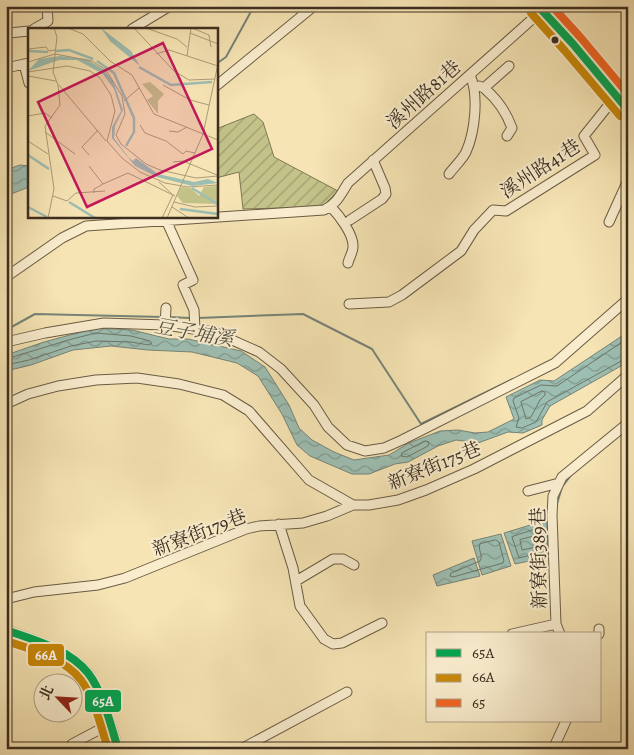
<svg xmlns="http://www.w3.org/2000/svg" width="634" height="755" font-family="Alegreya,'Noto Serif TC',serif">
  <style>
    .garden { fill: url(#garden-furrows); stroke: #7f7854 }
    .water { fill: url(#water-waves); stroke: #768478 }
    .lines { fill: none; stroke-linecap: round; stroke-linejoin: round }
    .shore { stroke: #6c7669; stroke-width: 1 }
    .stream { stroke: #768478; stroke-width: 2 }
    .minor-casing { stroke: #6a5c45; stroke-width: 11 }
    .minor { stroke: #f9edce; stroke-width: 9 }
    .bus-1-casing { stroke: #f9edce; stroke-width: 11 }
    .bus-2-casing { stroke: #f9edce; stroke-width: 11 }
    .bus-3-casing { stroke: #f9edce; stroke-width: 11 }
    .bus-1 { stroke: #00a651; stroke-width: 8 }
    .bus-2 { stroke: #c88808; stroke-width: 8 }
    .bus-3 { stroke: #f26522; stroke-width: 8 }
    .bus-dot { fill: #3c2e20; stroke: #f9edce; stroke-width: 2 }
    .labels { text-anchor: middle; stroke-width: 4; stroke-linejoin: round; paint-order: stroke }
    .street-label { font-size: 19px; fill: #3c2e20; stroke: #f9edce }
    .water-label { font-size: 20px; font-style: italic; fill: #545244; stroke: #f9edce }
    .inset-river { fill: none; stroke: #9dbeb2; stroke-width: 2.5 }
    .inset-road { fill: none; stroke: #ac9b79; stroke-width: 1 }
    .view { fill: #c2185b; fill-opacity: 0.15; stroke: #c2185b; stroke-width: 2.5 }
    .inset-edge { fill: none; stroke: #3c2e20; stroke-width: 2.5 }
    .line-badge { stroke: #f9edce; stroke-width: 2 }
    .badge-label { font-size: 14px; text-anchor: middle; font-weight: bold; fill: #fff }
  </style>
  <defs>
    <pattern id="garden-furrows" width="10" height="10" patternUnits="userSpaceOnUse" patternTransform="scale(1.25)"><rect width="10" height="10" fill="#c2c289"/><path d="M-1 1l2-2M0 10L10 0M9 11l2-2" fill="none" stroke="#9f9e70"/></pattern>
    <pattern id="water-waves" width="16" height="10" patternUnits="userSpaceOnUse" patternTransform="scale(1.25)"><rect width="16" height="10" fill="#9dbeb2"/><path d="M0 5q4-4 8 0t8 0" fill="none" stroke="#819b90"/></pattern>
  </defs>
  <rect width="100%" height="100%" fill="#f6e4b4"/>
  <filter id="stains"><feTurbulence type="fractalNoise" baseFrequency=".004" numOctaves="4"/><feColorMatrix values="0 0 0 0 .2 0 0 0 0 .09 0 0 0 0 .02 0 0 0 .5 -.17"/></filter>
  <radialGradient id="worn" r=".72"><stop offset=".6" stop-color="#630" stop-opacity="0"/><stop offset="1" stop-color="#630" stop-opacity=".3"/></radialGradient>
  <path class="garden" d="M254,114L263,122L274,157L338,191L322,207L243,209L239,172L216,178V129Z"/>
  <path class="water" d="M20,165L29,166V187L6,196V170Z
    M96,328L132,330L169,339H188L241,351L265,367L289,405L299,428L312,440L334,452L354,460L389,455L409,443L440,431L458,430L475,433L488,432L514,419L506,397L540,380L554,381L628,332V362L550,406L542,420V425L523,433L508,432L478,443L456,440L438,446L408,462L395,464L369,474H352L310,456L297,445L282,414L258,376L237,363L192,352L148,350L111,346L73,350L31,365L6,371V355L44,342Z
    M547,520L548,557L515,564L504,533Z
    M501,534L511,566L482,575L472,541Z
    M474,558L480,576L437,586L433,575Z"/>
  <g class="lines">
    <path class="shore" d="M628,338L557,386L541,385L514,398L513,401L519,418L516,427L522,428L536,422L547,402L623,360L628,359
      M6,359L72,339L96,333L131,336L150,341L152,343L149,345L131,342L96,341L71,346L29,360L6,365
      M542,391L545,392V395L540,400L531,417L526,419L521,402Z
      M426,441L429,442L428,446L407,457L401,456L402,453Z
      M539,528L542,530L543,552L519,558L512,537Z
      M535,536L536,538V547L522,550L520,540Z
      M496,540L499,542L504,561L503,563L453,577L450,576L451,573L480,561C484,555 477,550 480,544Z"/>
    <path class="stream" d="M216,64L226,57L254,6
      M168,317L190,318
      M198,318L303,314L372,349L421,424L513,379
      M6,330L35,314L163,317
      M556,507L562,487L572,474
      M559,587V597"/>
    <defs>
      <path id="minor" d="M538,6L573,44L628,110
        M34,29L48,21L47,6
        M132,29L170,6
        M9,33L29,31
        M24,64L29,83
        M6,68L29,63
        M216,86L314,6
        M479,86L484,88L509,66
        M484,88C497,99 506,111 512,128L507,136
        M449,174C454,167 462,160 466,152C475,132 479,95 470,75
        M331,207C339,215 354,235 353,247C353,252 349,258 348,263
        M166,220L193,280L183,285L194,310L195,329
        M350,220L382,199L386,194L385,188L373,160
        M609,222L628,180
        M6,277L62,238L86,226L324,210C337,204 341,194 348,183L547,6
        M349,304L389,302L402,295L461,251L474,230L493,210L506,211L595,155L584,136L616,96
        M165,325L166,308
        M6,342L45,333L104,323L165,325L214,332L259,352L281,369L314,405L328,427L347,445L365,451L384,448L402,440L555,363L628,299
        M6,404L28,394L58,386L96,380L137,378L179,384L223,395L249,411L309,480L353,505H369L398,500L426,490L474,469L587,411L628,375
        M528,491L559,483
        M279,524L293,568L300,606L324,639L333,644L342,643L382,623
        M296,581L333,559H343L354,565
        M6,599L34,592L98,585L125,578L246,529L259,526L303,523L327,516L353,505
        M6,630C32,639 70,651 88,673C99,687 113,731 118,749
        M512,634L556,624
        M560,634L556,624L552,515L553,496L562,477L628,423
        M599,634V629
        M70,749L72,744L110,724
        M241,749L347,692
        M553,749L566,721"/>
    </defs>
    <use href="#minor" class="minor-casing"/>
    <use href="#minor" class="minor"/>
    <defs>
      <path id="bus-1" d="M538,6L573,44L628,110
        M6,630C34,640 69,649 88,673C103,692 111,726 118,749"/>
      <path id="bus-2" d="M531,13L565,51L620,116
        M6,641C31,649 64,658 81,680C95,699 101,727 108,749"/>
      <path id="bus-3" d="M552,6L581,38L628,94"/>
    </defs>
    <use href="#bus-1" class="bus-1-casing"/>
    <use href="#bus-2" class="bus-2-casing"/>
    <use href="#bus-3" class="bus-3-casing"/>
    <use href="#bus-1" class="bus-1"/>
    <use href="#bus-2" class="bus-2"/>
    <use href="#bus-3" class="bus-3"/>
  </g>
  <circle class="bus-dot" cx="555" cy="40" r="4.5"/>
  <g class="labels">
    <g class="street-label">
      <text transform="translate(423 94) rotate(-42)" y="7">溪州路81巷</text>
      <text transform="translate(540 168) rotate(-33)" y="7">溪州路41巷</text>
      <text transform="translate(434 465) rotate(-22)" y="7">新寮街175巷</text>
      <text transform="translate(199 532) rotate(-21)" y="7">新寮街179巷</text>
      <text transform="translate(538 558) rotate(-91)" y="7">新寮街389巷</text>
    </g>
    <g class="water-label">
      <text transform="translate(194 332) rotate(10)" y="7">豆子埔溪</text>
    </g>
  </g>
  <g transform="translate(28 28)">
    <rect width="190" height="190" fill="#f6e4b4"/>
    <path d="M190,158V176L155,175L149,168L153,159L163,160L171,168L176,159Z" fill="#c2c289"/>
    <path d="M122,54L136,66L130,73V86L119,72L125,68L114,56Z" fill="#c2c289"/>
    <path d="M73,0L103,23L112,38L82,13ZM32,28L58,31L75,41L85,53L95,82L87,98L86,110L101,130L105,133L108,130L130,146L166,154L180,151L190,155L164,158L129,149L107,138L84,110V99L93,83L86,61L75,46L49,32H31L0,43L11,31Z" fill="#9dbeb2"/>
    <path class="inset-river" d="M0,23L20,24M28,23L41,22L65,31M69,33L86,45L106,90V104L98,118M111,39L143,57L184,54M0,127L21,141M164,160L189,176M41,174L67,190M0,179L19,189M152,181L190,186"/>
    <path class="inset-road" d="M40,0L55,6L82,33L104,47L126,86L190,112M106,0L146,43L161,52L187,51M118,0L149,11L159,19M164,0L181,7L183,19M162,5L190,16M0,21L18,19L21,23L27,22M128,26L141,22L190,38M159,28L163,0M0,34L27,26L64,33L78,42L94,68L97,86L88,107L93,116L118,136L132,142L168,150L190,148M0,44L39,38L62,43L72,50L83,67L87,83L79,113L94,130L112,144L137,155L160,159L190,157M0,48L28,53M31,57L78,113M135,57L162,72L181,77M96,73L111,60M0,88L17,85L24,90M112,97L117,105L138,113L155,126L158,123L167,125M141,103L150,104L159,99M17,104L47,126M0,113L20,126M61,127L54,119L70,102M145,134L155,133L189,147M61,138L75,156M131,154L145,167M66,165V161L75,156L100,145L147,168M25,168L39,173L48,165L77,163M146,174L167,179L190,178M144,179L161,190M20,190L26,161L17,98L32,77L30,57L25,44L29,9L26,0M134,190L145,167M139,190L175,106L190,36"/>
    <path class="view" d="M135,15L184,121L59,179L10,74Z"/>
    <rect width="190" height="190" class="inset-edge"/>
  </g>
  <g class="line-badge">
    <rect x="27" y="643" width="38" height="24" rx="5" fill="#c88808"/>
    <rect x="84" y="689" width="38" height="24" rx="5" fill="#00a651"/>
  </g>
  <g class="badge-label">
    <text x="46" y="660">66A</text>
    <text x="103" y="706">65A</text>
  </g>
  <rect width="634" height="755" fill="none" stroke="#f6e4b4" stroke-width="25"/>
  <rect x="8" y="8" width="619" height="740" fill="none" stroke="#3c2e20" stroke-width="2.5"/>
  <rect x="12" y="12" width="609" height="730" fill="none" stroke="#3c2e20"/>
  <rect x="426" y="632" width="175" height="90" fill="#f9edce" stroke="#ada188"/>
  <rect x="436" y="649" width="25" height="8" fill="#00a651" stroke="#ada188"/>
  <text x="472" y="658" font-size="15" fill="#3c2e20">65A</text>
  <rect x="436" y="674" width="25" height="8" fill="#c88808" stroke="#ada188"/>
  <text x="472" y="682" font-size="15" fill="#3c2e20">66A</text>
  <rect x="436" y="699" width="25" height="8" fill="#f26522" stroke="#ada188"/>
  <text x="472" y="708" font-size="15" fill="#3c2e20">65</text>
  <g transform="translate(58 698) rotate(295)"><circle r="24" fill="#f9edce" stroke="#ada188"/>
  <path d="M0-4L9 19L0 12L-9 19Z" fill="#8f2418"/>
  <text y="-8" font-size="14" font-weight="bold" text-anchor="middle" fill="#3c2e20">北</text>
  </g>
  <rect width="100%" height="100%" filter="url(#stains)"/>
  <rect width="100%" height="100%" fill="url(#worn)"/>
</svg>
